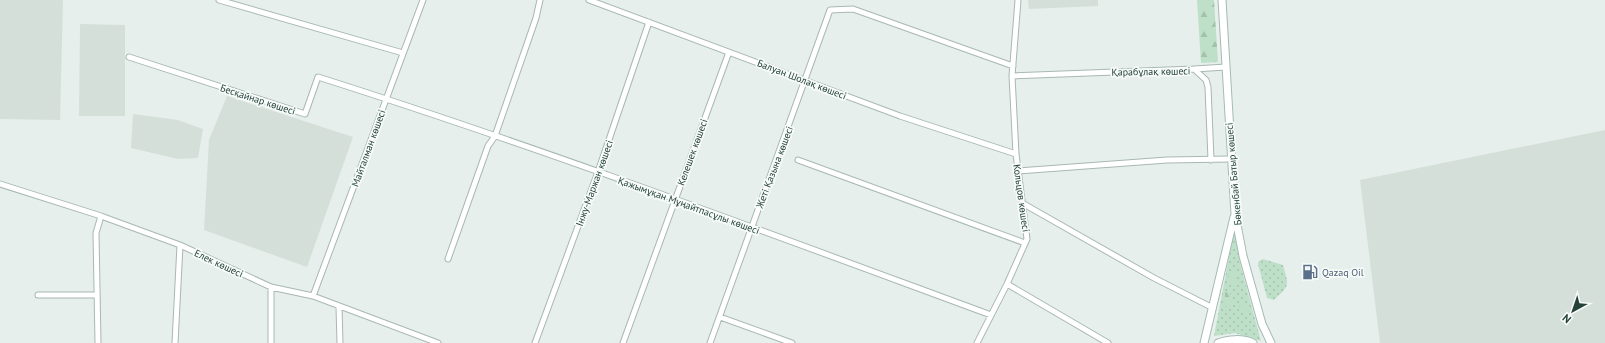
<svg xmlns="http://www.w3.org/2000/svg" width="1605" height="343" font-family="'PT Sans',sans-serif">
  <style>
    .built { fill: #d4dfda }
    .green { fill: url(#green-dots) }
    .forest { fill: url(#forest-firs) }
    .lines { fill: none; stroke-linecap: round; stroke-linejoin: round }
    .street-casing { stroke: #a8b8b2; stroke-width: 7 }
    .secondary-casing { stroke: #a4bbb3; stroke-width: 9 }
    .street { stroke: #fff; stroke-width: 5 }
    .secondary { stroke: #fff; stroke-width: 7 }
    .labels { text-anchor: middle; stroke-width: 3.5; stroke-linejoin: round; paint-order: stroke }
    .street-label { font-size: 10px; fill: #24423a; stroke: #f7fbf9 }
    .service-label { font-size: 10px; fill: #4e5e75; stroke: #f7fbf9; text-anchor: start }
  </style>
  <defs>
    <pattern id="green-dots" width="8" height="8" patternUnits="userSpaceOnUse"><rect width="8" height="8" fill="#bfe0c8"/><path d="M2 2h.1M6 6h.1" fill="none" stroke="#a4c1ad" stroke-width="1.8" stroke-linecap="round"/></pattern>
    <pattern id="forest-firs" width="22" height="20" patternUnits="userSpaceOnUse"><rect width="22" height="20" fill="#bfe0c8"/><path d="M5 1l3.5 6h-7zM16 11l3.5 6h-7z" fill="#a4c1ad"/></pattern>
  </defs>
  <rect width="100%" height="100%" fill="#e6efeb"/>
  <path class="built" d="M0,0H63L60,120L0,119Z
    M1028,0H1098V6L1029,9Z
    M80,24L125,25V116H79Z
    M227,96L353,137L307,267L204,230L209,140Z
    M133,114L178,120L203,129L198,158L178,159L131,148Z
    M1605,130V343H1380L1360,180Z"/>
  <path class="green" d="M1234,231L1241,267L1261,341L1235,333L1214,336Z
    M1263,259L1283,265C1289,287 1290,285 1274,300L1267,298L1258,264L1259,261Z"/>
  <path class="forest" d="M1197,0H1214L1218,62L1201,63Z
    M1231,271L1235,272C1237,276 1238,279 1236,283L1231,284C1228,279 1227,276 1231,271Z
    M1226,291L1229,292L1232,297L1231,303L1227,307L1223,304L1225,298V294Z
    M1244,301L1251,308L1250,312L1241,311L1239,307Z"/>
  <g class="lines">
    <defs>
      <path id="street" d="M219,0L403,53
        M589,0L900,116L1016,154
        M129,57L305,114L318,77C545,149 768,233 991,315
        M1194,69L1226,67
        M1012,76L1194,69L1206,80L1208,87L1211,160
        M798,160L1025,243
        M1018,171L1167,160L1231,159
        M0,184L101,216L180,245L271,287L313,296L438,343
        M1022,203L1154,278L1213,308
        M448,259L488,146L495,136L536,18L540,0
        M1007,284L1108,343
        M38,295H97
        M313,296L423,0
        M339,307L340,343
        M720,317L792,343
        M98,343L96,233L101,216
        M175,343L180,245
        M271,343V287
        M535,343L598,172L649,22
        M623,343L729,52
        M710,343L830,10L853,9L1013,66
        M977,343L1007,284L1027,239L1016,154L1012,76L1018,0"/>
      <path id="secondary" d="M1222,0L1235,214L1243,256L1262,324L1271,343
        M1204,343L1234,217
        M1218,343C1228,339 1243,338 1253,343"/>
    </defs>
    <use href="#street" class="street-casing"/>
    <use href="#secondary" class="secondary-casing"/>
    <use href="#street" class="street"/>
    <use href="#secondary" class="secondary"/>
  </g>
  <defs>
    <symbol id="fuel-bare" viewBox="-9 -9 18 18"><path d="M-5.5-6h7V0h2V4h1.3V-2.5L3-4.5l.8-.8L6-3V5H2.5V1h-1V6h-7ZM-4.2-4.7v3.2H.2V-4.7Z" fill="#5c6f8a" stroke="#f7fbf9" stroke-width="2.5" paint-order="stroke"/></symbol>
  </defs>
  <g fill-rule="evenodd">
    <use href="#fuel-bare" x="1299" y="261" width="22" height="22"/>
  </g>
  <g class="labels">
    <g class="street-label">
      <text transform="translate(1151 71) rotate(-1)" y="4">Қарабұлақ көшесі</text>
      <text transform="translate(802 79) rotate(21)" y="4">Балуан Шолақ көшесі</text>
      <text transform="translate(258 99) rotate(18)" y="4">Бесқайнар көшесі</text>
      <text transform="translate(368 148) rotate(-70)" y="4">Майталман көшесі</text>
      <text transform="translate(692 152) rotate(-70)" y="4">Келешек көшесі</text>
      <text transform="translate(774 167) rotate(-69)" y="4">Жеті Қазына көшесі</text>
      <text transform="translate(1233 174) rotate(-95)" y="4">Бөкенбай Батыр көшесі</text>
      <text transform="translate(594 183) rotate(-70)" y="4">Інжу-Маржан көшесі</text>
      <text transform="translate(1022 198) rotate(82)" y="4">Кольцов көшесі</text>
      <text transform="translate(689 205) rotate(20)" y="4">Қажымұқан Мұңайтпасұлы көшесі</text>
      <text transform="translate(219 263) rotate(25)" y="4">Елек көшесі</text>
    </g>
    <g class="service-label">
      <text x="1322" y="276">Qazaq Oil</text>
    </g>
  </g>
  <g transform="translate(1573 311) rotate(220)" stroke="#f7fbf9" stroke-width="3" paint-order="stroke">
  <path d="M0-3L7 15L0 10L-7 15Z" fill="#24423a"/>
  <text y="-6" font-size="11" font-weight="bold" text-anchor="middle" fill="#24423a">N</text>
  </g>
</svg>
